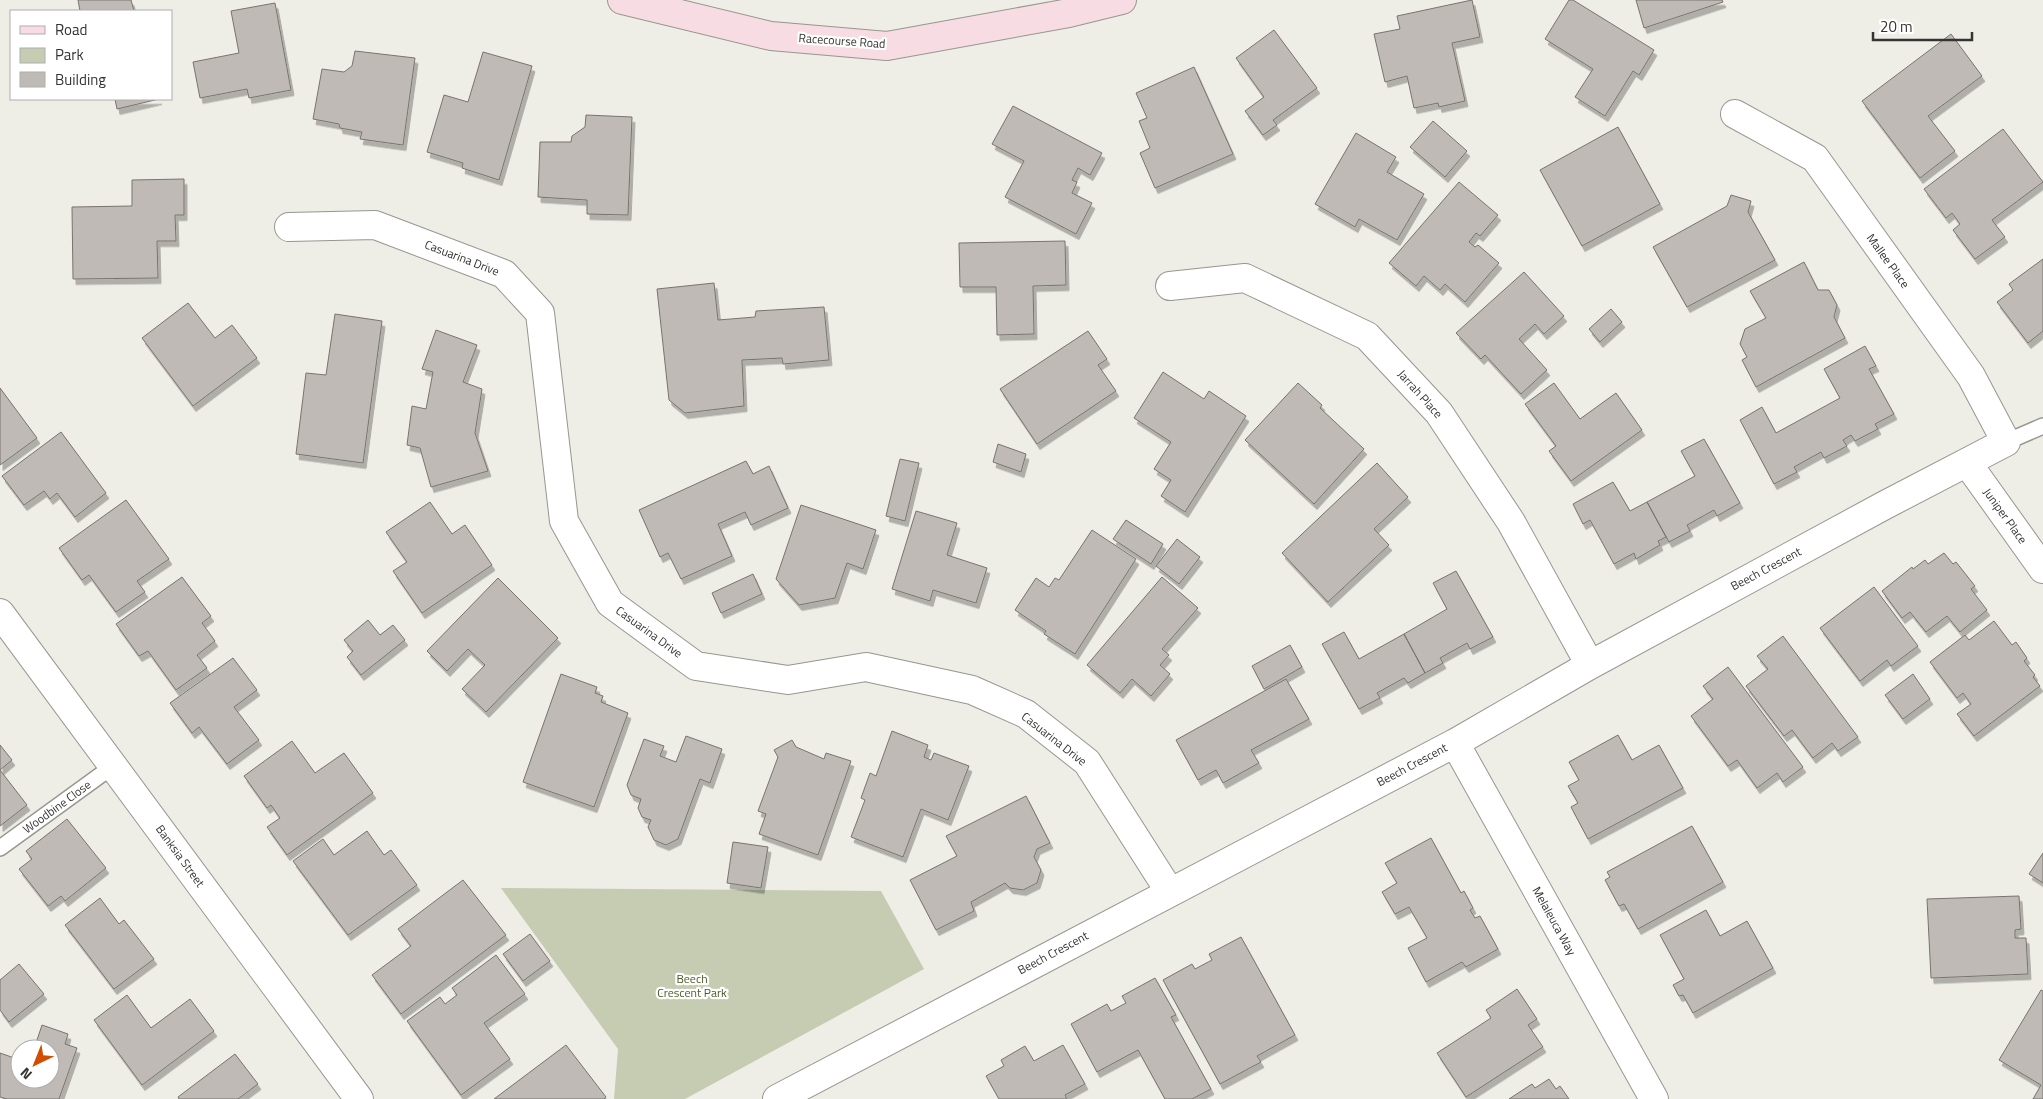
<svg xmlns="http://www.w3.org/2000/svg" width="2043" height="1099" font-family="'Titillium Web',sans-serif">
  <style>
    .green { fill: #c5ccb2 }
    .building { fill: #c0bab6; stroke: #79736f; filter: url(#shadow) }
    .lines { fill: none; stroke-linecap: round; stroke-linejoin: round }
    .lane-casing { stroke: #97968f; stroke-width: 18 }
    .street-casing { stroke: #97968f; stroke-width: 30 }
    .secondary-casing { stroke: #97968f; stroke-width: 30 }
    .lane { stroke: #fff; stroke-width: 15 }
    .street { stroke: #fff; stroke-width: 28 }
    .secondary { stroke: #f8dce3; stroke-width: 28 }
    .labels { text-anchor: middle; stroke-width: 4.5; stroke-linejoin: round; paint-order: stroke }
    .street-label { font-size: 12px; fill: #353432; stroke: #fff }
    .park-label { font-size: 12px; fill: #4e5a26; stroke: #fff }
  </style>
  <defs>
    <filter id="shadow"><feDropShadow dx="3" dy="5.5" stdDeviation="0" flood-color="#0004"/></filter>
  </defs>
  <rect width="100%" height="100%" fill="#eeede6"/>
  <path class="green" d="M501,888L881,891L924,969L685,1099H614L618,1049Z"/>
  <path class="building" d="M78,0H131L134,11H80Z
    M1472,0L1480,37L1452,43L1465,101L1439,107L1438,103L1414,108L1407,76L1385,82L1374,34L1400,29L1397,16Z
    M1569,0H1573L1654,50L1639,75L1633,71L1605,116L1575,97L1593,69L1545,39Z
    M1636,0H1722L1723,2L1644,28Z
    M275,3L291,90L249,98L247,89L200,98L193,62L239,53L231,11Z
    M1274,30L1317,88L1273,120L1277,125L1263,135L1245,111L1264,97L1236,58Z
    M1951,34L1982,76L1928,116L1955,151L1920,178L1862,101Z
    M355,51L415,58L403,145L360,139L362,132L340,128L339,124L313,119L322,69L344,72L352,66Z
    M483,52L532,66L499,180L462,168L463,163L427,152L444,95L468,102Z
    M1194,67L1233,154L1155,188L1140,153L1150,148L1139,121L1147,118L1136,93Z
    M115,99H159L117,109Z
    M1013,106L1102,153L1090,175L1078,168L1072,180L1077,182L1072,193L1092,203L1076,234L1005,197L1024,161L992,144Z
    M586,115L632,117L628,215L587,214V200L538,197L540,142H571L572,136L585,127Z
    M1433,121L1467,151L1445,177L1410,147Z
    M1618,127L1660,204L1582,246L1540,170Z
    M2003,129L2043,182L1992,220L2005,237L1975,259L1953,230L1960,224L1952,213L1946,218L1924,189Z
    M1356,133L1396,157L1387,172L1424,194L1397,240L1359,219L1355,227L1315,204Z
    M184,179V215H175L176,241H157L158,278L73,279L72,207L132,206V180Z
    M1459,182L1498,215L1480,236L1476,233L1469,242L1475,247L1478,245L1499,263L1465,302L1445,284L1440,290L1424,276L1416,286L1389,263Z
    M1731,195L1751,201L1748,212L1775,260L1687,307L1653,247L1727,206Z
    M1065,241L1066,285L1033,286L1034,334L997,335L996,287H960L959,243Z
    M2043,259V331L2028,343L1997,302L2013,290L2009,284Z
    M1804,262L1818,290H1829L1837,305L1834,317L1845,338L1756,387L1742,360L1747,357L1740,344L1745,329L1766,318L1750,291Z
    M1524,272L1564,316L1544,334L1535,324L1519,339L1547,370L1521,394L1485,355L1481,359L1456,333Z
    M714,283L718,320L755,317L756,311L824,307L829,360L783,364L782,358L742,360L744,406L685,413L669,400L657,289Z
    M188,303L215,338L232,325L257,358L193,406L142,338Z
    M1611,309L1622,322L1600,342L1589,329Z
    M335,314L382,321L363,463L296,454L306,373L326,375Z
    M436,330L477,345L463,382L482,389L475,433L488,471L431,487L420,448L407,445L412,406L426,409L433,372L422,369Z
    M1088,331L1107,359L1098,365L1116,391L1037,444L1000,389Z
    M1865,346L1876,366L1869,369L1894,414L1875,424L1878,429L1855,441L1851,435L1843,440L1847,446L1824,458L1821,452L1794,467L1797,472L1774,484L1740,420L1762,407L1776,433L1840,398L1824,369Z
    M1163,372L1204,399L1209,391L1246,416L1185,512L1161,496L1171,480L1154,469L1171,442L1134,418Z
    M1298,383L1322,405L1320,408L1364,449L1314,504L1245,440Z
    M1554,383L1580,419L1616,393L1642,430L1571,481L1549,451L1556,446L1525,404Z
    M0,388L37,438L0,465Z
    M61,432L106,493L75,517L57,493L50,499L44,491L24,505L2,476Z
    M1704,439L1740,503L1717,516L1714,510L1687,525L1690,531L1669,542L1647,502L1695,476L1681,451Z
    M998,444L1026,454L1021,472L993,462Z
    M900,459L919,463L905,521L886,516Z
    M746,461L753,474L769,466L788,508L751,525L745,512L718,524L732,556L681,579L668,553L660,557L639,510Z
    M1377,463L1408,497L1374,529L1389,545L1328,602L1282,553Z
    M1613,482L1630,511L1647,502L1666,537L1658,541L1660,545L1636,559L1634,553L1614,564L1590,520L1583,524L1573,504Z
    M126,500L169,559L137,581L145,592L116,612L89,575L82,580L59,548Z
    M430,502L452,534L465,525L492,565L422,613L393,571L407,562L386,532Z
    M801,505L876,530L863,569L847,563L835,598L799,605L776,579Z
    M916,511L957,523L947,555L987,568L976,603L933,590L930,601L892,589Z
    M1126,520L1163,544L1151,564L1113,539Z
    M1092,530L1136,559L1075,654L1044,634L1046,631L1015,610L1036,578L1049,587L1055,578L1059,580Z
    M1177,539L1200,557L1179,584L1156,566Z
    M1944,553L1953,564L1956,562L1975,586L1971,589L1987,610L1960,632L1947,616L1926,632L1910,612L1902,618L1882,591L1912,567L1913,569L1925,560L1928,564Z
    M1456,571L1493,637L1470,649L1467,643L1440,658L1443,663L1425,673L1404,634L1447,609L1433,583Z
    M753,574L762,594L721,613L712,593Z
    M182,577L211,616L202,623L215,641L197,655L207,668L176,690L148,651L139,656L116,624Z
    M1162,577L1198,608L1162,649L1169,655L1160,665L1170,674L1151,696L1132,679L1120,693L1087,665Z
    M498,578L558,638L486,712L462,689L485,665L468,649L447,671L427,651Z
    M1874,587L1918,646L1891,666L1887,660L1860,681L1820,628Z
    M368,620L380,635L393,625L405,640L361,675L347,657L353,651L344,640Z
    M1994,621L2012,645L2016,642L2027,658L2024,661L2035,675L2033,677L2040,686L1974,736L1957,714L1971,704L1963,693L1957,698L1930,662L1965,635L1969,640Z
    M1344,632L1359,659L1404,634L1425,673L1408,683L1404,678L1377,693L1380,698L1359,709L1322,644Z
    M1783,636L1858,737L1838,751L1832,743L1813,758L1792,730L1784,736L1746,686L1768,669L1757,656Z
    M1290,645L1302,667L1264,689L1252,666Z
    M233,658L257,690L234,707L259,740L227,764L199,727L192,733L170,703Z
    M1728,667L1803,767L1783,782L1777,773L1757,788L1737,760L1728,766L1691,716L1713,699L1703,686Z
    M561,674L597,687L595,693L603,696L601,702L628,713L594,807L523,782Z
    M1913,674L1930,699L1903,719L1885,695Z
    M1286,679L1309,719L1251,750L1259,763L1223,783L1216,770L1198,780L1176,740Z
    M892,731L928,745L924,757L931,760L934,753L969,766L948,820L921,809L903,857L851,837L865,800L861,798L870,773L876,776Z
    M1618,735L1632,760L1659,745L1683,788L1588,839L1571,807L1578,803L1568,786L1579,780L1569,762Z
    M686,736L722,749L710,783L700,779L678,839L666,845L654,840L648,827L651,820L642,817L638,808L641,799L631,795L627,785L644,739L664,746L660,756L676,762Z
    M792,740L796,747L824,759L826,753L851,761L818,855L759,834L766,814L758,811L778,757L774,750Z
    M292,741L315,773L344,753L373,793L287,855L267,827L280,818L271,805L267,808L244,776Z
    M0,745L12,760L0,770L27,805L0,826Z
    M1026,796L1050,843L1037,849L1034,857L1041,870L1037,883L1023,890L1010,888L1005,883L971,902L974,911L936,930L910,880L957,856L946,836Z
    M67,819L106,868L65,901L61,896L48,906L19,869L32,859L26,851Z
    M1692,826L1723,882L1638,929L1624,904L1619,906L1605,880L1610,877L1607,872Z
    M367,831L384,855L391,850L417,885L348,935L293,861L323,839L334,855Z
    M1431,838L1461,893L1464,891L1473,908L1470,910L1475,918L1480,916L1498,949L1466,967L1462,962L1426,982L1408,948L1427,938L1409,907L1395,914L1382,892L1397,883L1385,863Z
    M733,842L768,847L761,888L727,883Z
    M2043,853V883L2029,874Z
    M463,880L506,935L401,1014L372,975L411,946L398,929Z
    M2019,896L2021,929L2015,930V938H2026L2028,974L1931,978L1927,899Z
    M100,898L119,924L124,920L154,959L114,989L65,925Z
    M1706,910L1720,936L1747,921L1773,968L1693,1013L1683,995L1679,996L1673,985L1684,979L1660,935Z
    M530,934L550,961L523,981L503,954Z
    M1241,937L1295,1035L1257,1056L1261,1062L1220,1084L1163,980L1192,964L1195,969L1212,960L1209,954Z
    M496,955L525,994L484,1023L510,1059L461,1095L407,1021L440,997L445,1004L457,995L452,988Z
    M19,964L44,994L9,1022L0,1010V980Z
    M1155,978L1176,1015L1171,1017L1211,1089L1192,1099H1165L1138,1050L1097,1072L1071,1024L1107,1004L1111,1011L1126,1003L1122,996Z
    M1517,989L1537,1019L1528,1025L1543,1047L1466,1097L1437,1053L1491,1018L1486,1010Z
    M2041,990L2043,991V1099H2033L2041,1085L1999,1060Z
    M127,995L151,1028L190,999L214,1031L142,1085L94,1020Z
    M42,1025L68,1034L65,1044L77,1048L59,1099H7L0,1097V1053L20,1060V1079H50V1049H34Z
    M566,1045L606,1097L604,1099H494Z
    M1063,1045L1085,1084L1065,1095L1067,1099H999L986,1076L1004,1066L1001,1060L1025,1046L1034,1061Z
    M235,1054L258,1084L238,1099H179L178,1097Z
    M1549,1079L1556,1089L1560,1086L1569,1099H1509L1532,1084L1535,1088Z"/>
  <g class="lines">
    <defs>
      <path id="lane" d="M2006,442L2043,426
        M0,848L113,766"/>
      <path id="street" d="M289,227L375,225L504,274L540,313L564,521L610,603L696,666L788,680L866,667L972,690L1026,714L1087,762L1170,892
        M1170,286L1245,278L1367,336L1439,413L1511,522L1590,665
        M1968,464L2043,569
        M0,613L359,1099
        M1455,743L1654,1099
        M777,1099L1455,743L1590,665L1885,505L2006,442L1971,376L1815,158L1735,114"/>
      <path id="secondary" d="M622,0L771,36L887,46L1069,13L1122,0"/>
    </defs>
    <use href="#lane" class="lane-casing"/>
    <use href="#street" class="street-casing"/>
    <use href="#secondary" class="secondary-casing"/>
    <use href="#lane" class="lane"/>
    <use href="#street" class="street"/>
    <use href="#secondary" class="secondary"/>
  </g>
  <g class="labels">
    <g class="street-label">
      <text transform="translate(842 41) rotate(4)" y="4">Racecourse Road</text>
      <text transform="translate(462 258) rotate(21)" y="4">Casuarina Drive</text>
      <text transform="translate(1888 261) rotate(54)" y="4">Mallee Place</text>
      <text transform="translate(1420 394) rotate(48)" y="4">Jarrah Place</text>
      <text transform="translate(2005 516) rotate(54)" y="4">Juniper Place</text>
      <text transform="translate(1766 569) rotate(-28)" y="4">Beech Crescent</text>
      <text transform="translate(649 632) rotate(36)" y="4">Casuarina Drive</text>
      <text transform="translate(1054 739) rotate(38)" y="4">Casuarina Drive</text>
      <text transform="translate(1412 765) rotate(-28)" y="4">Beech Crescent</text>
      <text transform="translate(57 807) rotate(-36)" y="4">Woodbine Close</text>
      <text transform="translate(180 856) rotate(54)" y="4">Banksia Street</text>
      <text transform="translate(1554 921) rotate(61)" y="4">Melaleuca Way</text>
      <text transform="translate(1053 953) rotate(-28)" y="4">Beech Crescent</text>
    </g>
    <g class="park-label">
      <text x="692" y="983">Beech<tspan x="692" dy="14">Crescent Park</tspan></text>
    </g>
  </g>
  <rect x="10" y="10" width="162" height="90" fill="#ffffff" stroke="#aeaead"/>
  <rect x="20" y="26" width="25" height="8" fill="#f8dce3" stroke="#aeaead"/>
  <text x="55" y="35" font-size="15" fill="#353432">Road</text>
  <rect x="20" y="48" width="25" height="15" fill="#c5ccb2" stroke="#aeaead"/>
  <text x="55" y="60" font-size="15" fill="#353432">Park</text>
  <rect x="20" y="72" width="25" height="15" fill="#c0bab6" stroke="#aeaead"/>
  <text x="55" y="85" font-size="15" fill="#353432">Building</text>
  <g transform="translate(35 1064) rotate(223)"><circle r="24" fill="#ffffff" stroke="#aeaead"/>
  <path d="M0-4L9 19L0 12L-9 19Z" fill="#d14e00"/>
  <text y="-8" font-size="14" font-weight="bold" text-anchor="middle" fill="#353432">N</text>
  </g>
  <path d="M1873 32v8h99v-8" fill="none" stroke="#353432" stroke-width="2.5"/>
  <text x="1880" y="32" font-size="15" fill="#353432" stroke="#ffffff" stroke-width="4" paint-order="stroke">20 m</text>
</svg>
